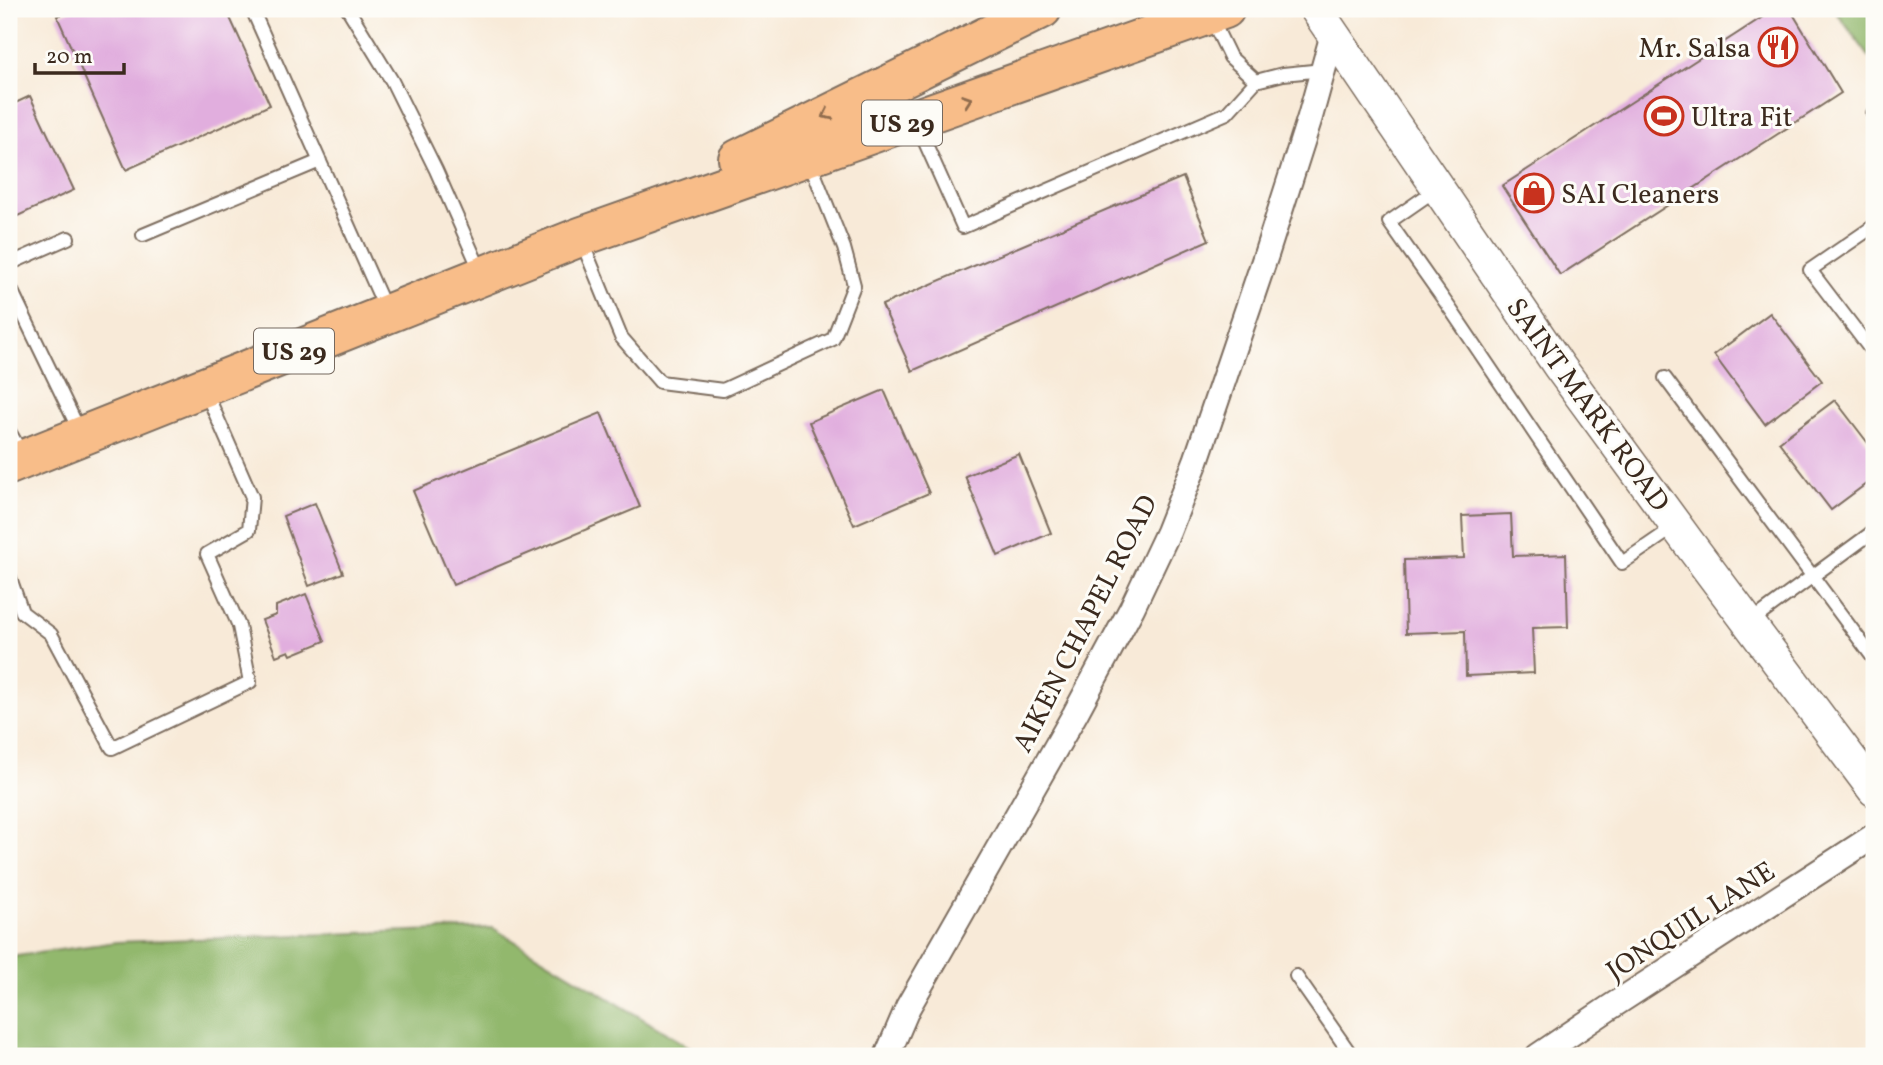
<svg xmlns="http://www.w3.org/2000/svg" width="1883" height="1065" font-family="Vollkorn,serif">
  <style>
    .forest { fill: #92b86d; stroke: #667146; stroke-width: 2 }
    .building { fill: #e1aede }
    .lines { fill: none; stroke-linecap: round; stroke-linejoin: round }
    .service-casing { stroke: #7d6d5f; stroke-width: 16 }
    .minor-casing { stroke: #7d6d5f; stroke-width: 28 }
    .tertiary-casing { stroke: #7d6d5f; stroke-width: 35 }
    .primary-casing { stroke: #7d6d5f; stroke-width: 42 }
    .service { stroke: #fff; stroke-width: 12 }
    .minor { stroke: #fff; stroke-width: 24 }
    .tertiary { stroke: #fff; stroke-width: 32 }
    .primary { stroke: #f8bd89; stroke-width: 38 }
    .oneway { stroke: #906c4e }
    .labels { text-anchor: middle; stroke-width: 6; stroke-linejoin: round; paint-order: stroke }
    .shield { fill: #fdfcf7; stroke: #75695f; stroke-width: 2 }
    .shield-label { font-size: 26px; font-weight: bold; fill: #3b2a1e }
    .poi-label { font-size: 28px; fill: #3b2a1e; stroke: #fdfcf7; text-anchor: start }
    .street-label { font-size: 28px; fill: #3b2a1e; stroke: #fdfcf7 }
  </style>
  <rect width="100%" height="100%" fill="#fdfcf7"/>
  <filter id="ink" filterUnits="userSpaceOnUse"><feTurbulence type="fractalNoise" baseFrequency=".0143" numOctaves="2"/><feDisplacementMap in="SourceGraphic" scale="14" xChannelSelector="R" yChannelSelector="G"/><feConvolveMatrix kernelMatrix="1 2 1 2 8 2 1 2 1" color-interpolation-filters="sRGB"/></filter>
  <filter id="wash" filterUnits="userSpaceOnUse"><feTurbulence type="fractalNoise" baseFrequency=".00686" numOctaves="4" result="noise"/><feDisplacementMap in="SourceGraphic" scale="28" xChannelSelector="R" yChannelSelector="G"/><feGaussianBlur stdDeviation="1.57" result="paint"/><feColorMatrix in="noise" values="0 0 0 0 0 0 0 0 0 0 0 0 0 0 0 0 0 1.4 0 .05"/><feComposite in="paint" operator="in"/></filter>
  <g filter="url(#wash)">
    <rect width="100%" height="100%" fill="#f8ead8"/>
    <path class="forest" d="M1834,9H1874V63Z
      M493,928L704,1056H9V957L116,942Z"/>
    <g id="blocks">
      <path class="building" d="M73,9H226L270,105L126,170L57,16Z
        M1775,9H1790L1841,93L1560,275L1502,186Z
        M30,96L74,190L9,220V106Z
        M1183,177L1209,240L912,371L882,305Z
        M1770,313L1822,381L1765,424L1714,355Z
        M884,390L929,493L854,525L809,422Z
        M1835,400L1874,451V478L1831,510L1779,442Z
        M601,413L640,507L453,585L413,491Z
        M1019,454L1051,533L998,556L965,476Z
        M315,503L343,573L309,586L283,516Z
        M1511,514L1513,556L1566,554L1568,627L1532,628L1534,673L1466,676L1465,631L1406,633L1404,560L1464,558L1462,516Z
        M306,594L325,641L291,655L289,651L276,656L262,620L276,615V606Z"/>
    </g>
  </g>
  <g filter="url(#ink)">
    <use href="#blocks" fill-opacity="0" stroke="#7d6d5f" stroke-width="2"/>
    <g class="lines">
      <defs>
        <path id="service" d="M252,9L386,310
          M348,9L392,81L436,170L481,272
          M1211,18L1230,57L1256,81L1283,74L1323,70
          M1873,113L1874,115
          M916,122L963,227L1227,113L1256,81
          M1438,188L1389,222L1451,310L1622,563L1676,526
          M1874,226L1810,270L1874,354
          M143,235L320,161
          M582,242L621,337L660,382L723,390L833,339L854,285L844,248L809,160
          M9,264L68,238
          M9,285L80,432
          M1665,378L1874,659
          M9,431L22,454
          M9,575L22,612L51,634L112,748L250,682L239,626L207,554L249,530L252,497L205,390
          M1749,623L1874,531
          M1296,976L1352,1056"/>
        <path id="minor" d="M887,1056L908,1007L1075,714L1132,608L1168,532L1196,461L1266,255L1310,117L1333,34
          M1538,1056L1609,1008L1874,836"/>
        <path id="tertiary" d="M1316,9L1559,366L1688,542L1874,790"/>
        <path id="primary" d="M738,159L1042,9
          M9,465L580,237L1225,9"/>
      </defs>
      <use href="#service" class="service-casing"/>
      <use href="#minor" class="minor-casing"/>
      <use href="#tertiary" class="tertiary-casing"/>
      <use href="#primary" class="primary-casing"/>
      <use href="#service" class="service"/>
      <use href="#minor" class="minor"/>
      <use href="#tertiary" class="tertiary"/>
      <use href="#primary" class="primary"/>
    </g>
    <defs><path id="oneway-chevron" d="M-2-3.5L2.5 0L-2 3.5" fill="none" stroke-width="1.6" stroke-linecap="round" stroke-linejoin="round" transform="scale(1.75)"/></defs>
    <g class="oneway">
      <use href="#oneway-chevron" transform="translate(967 100) rotate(-19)"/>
      <use href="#oneway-chevron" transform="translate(827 115) rotate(154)"/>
    </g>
  </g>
  <defs>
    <symbol id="restaurant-ring" viewBox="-11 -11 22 22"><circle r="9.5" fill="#fdfcf7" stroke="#c8321e" stroke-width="1.5"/><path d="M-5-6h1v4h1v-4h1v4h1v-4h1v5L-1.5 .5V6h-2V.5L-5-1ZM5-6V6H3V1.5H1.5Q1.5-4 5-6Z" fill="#c8321e"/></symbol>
    <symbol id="stadium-ring" viewBox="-11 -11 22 22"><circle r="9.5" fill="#fdfcf7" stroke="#c8321e" stroke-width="1.5"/><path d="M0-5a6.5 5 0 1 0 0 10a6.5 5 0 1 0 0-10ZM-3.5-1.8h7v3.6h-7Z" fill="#c8321e"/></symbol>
    <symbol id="shop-ring" viewBox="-11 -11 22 22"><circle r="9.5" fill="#fdfcf7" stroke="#c8321e" stroke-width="1.5"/><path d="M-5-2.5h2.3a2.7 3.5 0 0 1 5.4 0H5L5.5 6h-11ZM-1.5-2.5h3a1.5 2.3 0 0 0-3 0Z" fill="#c8321e"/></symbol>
  </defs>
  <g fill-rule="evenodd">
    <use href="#restaurant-ring" x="1756" y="25" width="44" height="44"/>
    <use href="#stadium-ring" x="1642" y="94" width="44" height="44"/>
    <use href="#shop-ring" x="1512" y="171" width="44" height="44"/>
  </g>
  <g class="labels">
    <g class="shield">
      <rect x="862" y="100.5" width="80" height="45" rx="5"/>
      <rect x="254" y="328.5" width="80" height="45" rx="5"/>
    </g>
    <g class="shield-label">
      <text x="902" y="132">US 29</text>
      <text x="294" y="360">US 29</text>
    </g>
    <g class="poi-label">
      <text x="1751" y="57" text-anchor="end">Mr. Salsa</text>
      <text x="1691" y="126">Ultra Fit</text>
      <text x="1561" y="203">SAI Cleaners</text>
    </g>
    <g class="street-label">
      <text transform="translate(1589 404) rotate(54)" y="10">SAINT MARK ROAD</text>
      <text transform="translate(1084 623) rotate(-63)" y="10">AIKEN CHAPEL ROAD</text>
      <text transform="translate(1690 920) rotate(-33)" y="10">JONQUIL LANE</text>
    </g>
  </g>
  <rect width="1883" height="1065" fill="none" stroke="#fdfcf7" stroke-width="35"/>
  <path d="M35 63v10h89v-10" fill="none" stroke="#3b2a1e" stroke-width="3.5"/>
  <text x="46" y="63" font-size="21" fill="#3b2a1e" stroke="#fdfcf7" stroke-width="5" paint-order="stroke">20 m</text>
</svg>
